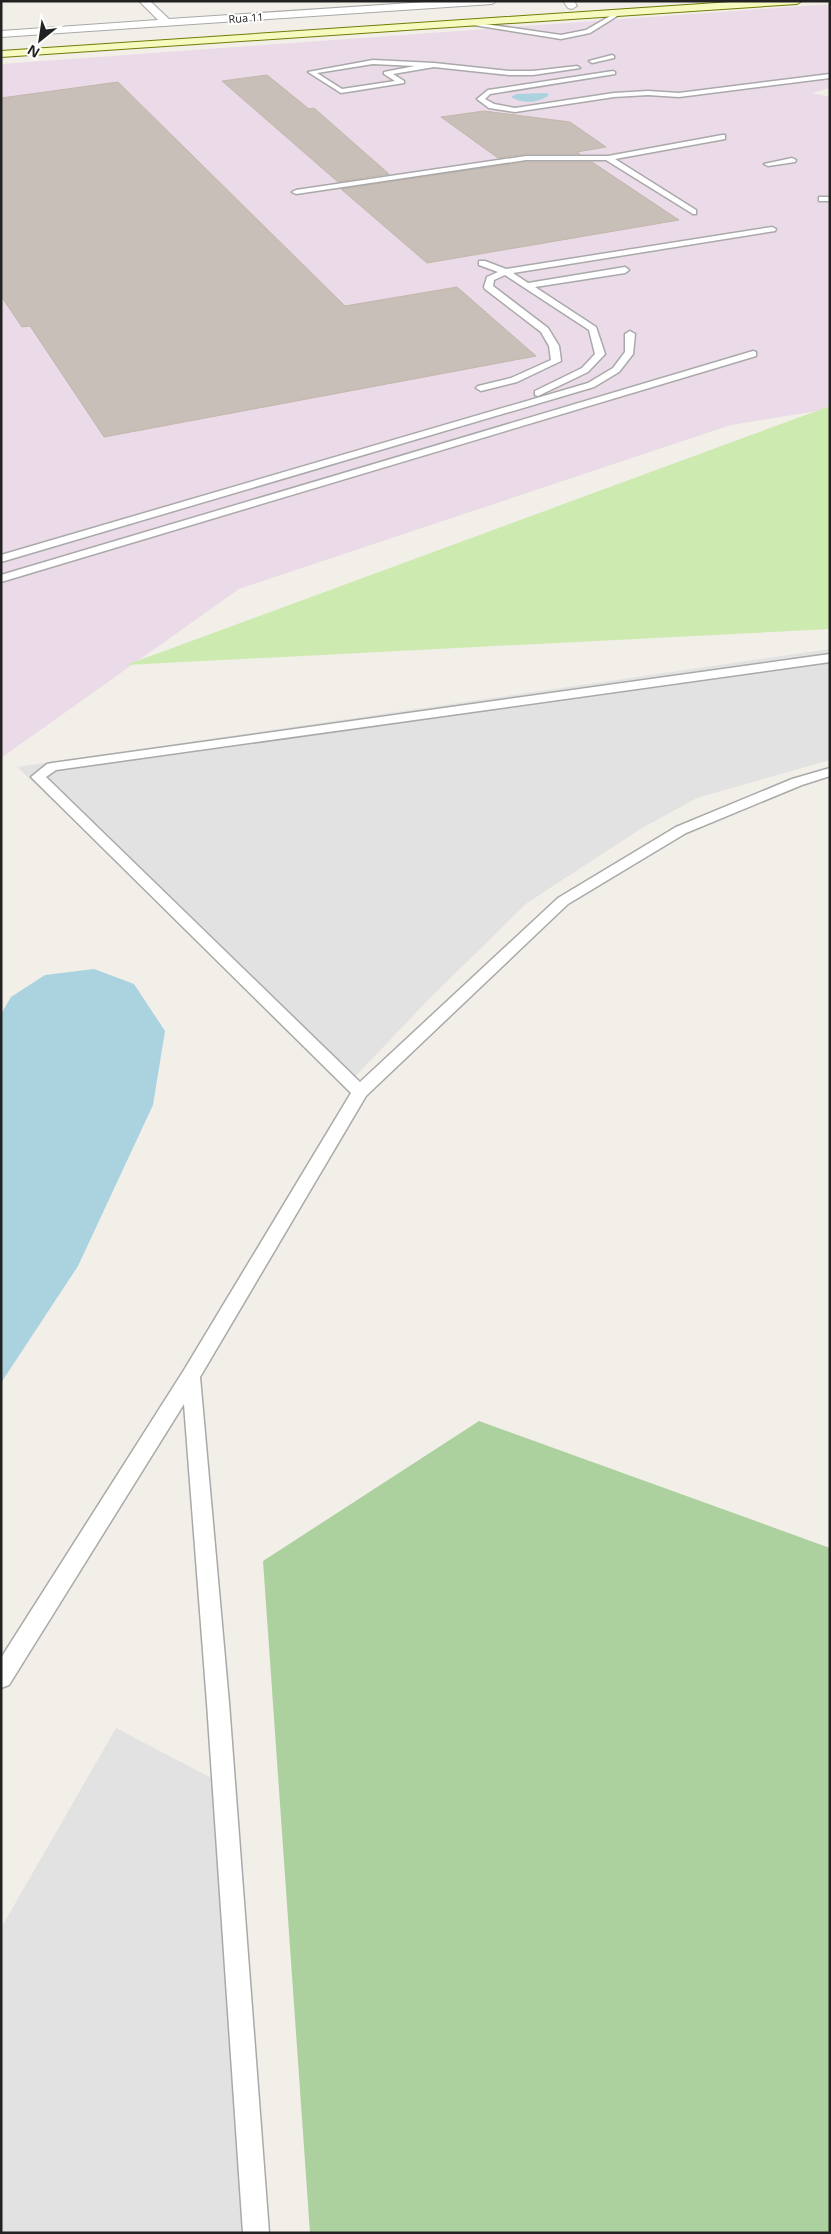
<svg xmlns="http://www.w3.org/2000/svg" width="831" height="2234" font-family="'Open Sans',sans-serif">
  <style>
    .industrial { fill: #ebdbe8 }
    .grass { fill: #cdebb0 }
    .forest { fill: #add19e }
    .parking { fill: #e2e2e2 }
    .water { fill: #aad3df }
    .building { fill: #c7bfb8; stroke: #c4b6ab }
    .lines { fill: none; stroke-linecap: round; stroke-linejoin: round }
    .lane-casing { stroke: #a9a9a9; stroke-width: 3 }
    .street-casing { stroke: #a9a9a9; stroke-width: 2 }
    .secondary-casing { stroke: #707d05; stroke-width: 2 }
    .lane { fill: #fff; fill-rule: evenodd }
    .street { fill: #fff; fill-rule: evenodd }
    .secondary { fill: #f7fabf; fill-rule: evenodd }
    .labels { text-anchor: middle; stroke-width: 4; stroke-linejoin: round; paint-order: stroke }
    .far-street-label { font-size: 11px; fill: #222; stroke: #fff }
  </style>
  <rect width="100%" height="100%" fill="#f2efe9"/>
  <path class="industrial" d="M830,4V88L812,93L830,97V241L828,242L830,243V409L731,425L239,589L1,758V64Z"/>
  <path class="grass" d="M830,406V629L126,665L811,413Z"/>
  <path class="forest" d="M479,1421L830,1548V2233H310L263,1561Z"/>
  <path class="parking" d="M830,649V760L697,798L642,828L527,903L430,998L350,1082L17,767Z
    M116,1728L236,1791L269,2233H1V1928Z"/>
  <path class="water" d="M546,93L549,94L548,96C538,103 521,104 511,97L516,94Z
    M94,969L134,984L165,1031L153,1105L78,1266L1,1383V1014L11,997L45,975Z"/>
  <path class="building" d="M267,75L309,109L314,108L389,174L338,182L222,81Z
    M118,82L345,306L457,287L536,356L104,437L30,326L22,327L1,296V98Z
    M484,111L570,122L606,147L577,152L580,154H526L498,158L441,117Z
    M526,162H592L679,220L427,263L341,189Z"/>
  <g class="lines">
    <defs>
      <path id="lane" d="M617,12L622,13L590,33L561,39L461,23L464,21L561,35L586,30Z
        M612,55L614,56V58L592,63L589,61Z
        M373,60L434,63L509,71H533L577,66L580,68L533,75H509L434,67L393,74L404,81V83L341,93L308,72ZM373,64L415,66L384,72V74L395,81L342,89L317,73Z
        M613,71L615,72V74L490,94L485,99L494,104L515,108L614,93L648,91L679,93L830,74V78L679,97L648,95L614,97L515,112L489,108L477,99L488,90Z
        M722,135H725V139L615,159L696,210V214H693L606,160H526L296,194L292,192L296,190L526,156H608Z
        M792,158L796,160L795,162L768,166L764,164Z
        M819,197H830V201H819Z
        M772,227L776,229L775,231L513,273L528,283L625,267L629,270L625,273L535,287L596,327L605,354L588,372L538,396L535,395V391L582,368L595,354L589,330L505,275L494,280L493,286L548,328L559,346L561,361L517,382L481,391L476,388L478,386L511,378L551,360L549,346L541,332L485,289L484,287L487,277L498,272L479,265V261H485L506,269Z
        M630,331L635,334L633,354L619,372L594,387L1,562V555L588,383L613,368L625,352V334Z
        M753,351L756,352V356L1,582V575Z
        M830,654V662L56,770L46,777L360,1082L558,898L676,827L792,779L830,768V776L802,785L686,833L568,904L366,1096L200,1377L229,1703L269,2233H243L207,1703L184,1404L9,1685L1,1688V1658L184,1370L351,1093L31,777L47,764L52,763Z"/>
      <path id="street" d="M139,1H150L169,19L441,1H497L492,4L1,37V31L158,20Z
        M563,1H574L577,6L572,9L568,8Z"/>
      <path id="secondary" d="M746,1H802L797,4L1,57V51Z"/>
    </defs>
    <use href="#lane" class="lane-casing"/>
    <use href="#street" class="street-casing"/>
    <use href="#secondary" class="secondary-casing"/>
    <use href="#lane" class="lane"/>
    <use href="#street" class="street"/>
    <use href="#secondary" class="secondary"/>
  </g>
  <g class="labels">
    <g class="far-street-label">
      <text transform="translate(246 18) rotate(-4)" y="4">Rua 11</text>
    </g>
  </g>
  <rect width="831" height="2234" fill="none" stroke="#222222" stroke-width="5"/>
  <g transform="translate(40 40) rotate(210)" stroke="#ffffff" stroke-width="4" paint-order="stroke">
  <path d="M0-4L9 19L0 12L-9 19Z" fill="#222222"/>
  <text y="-8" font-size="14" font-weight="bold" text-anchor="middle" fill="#222222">N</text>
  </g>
</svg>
